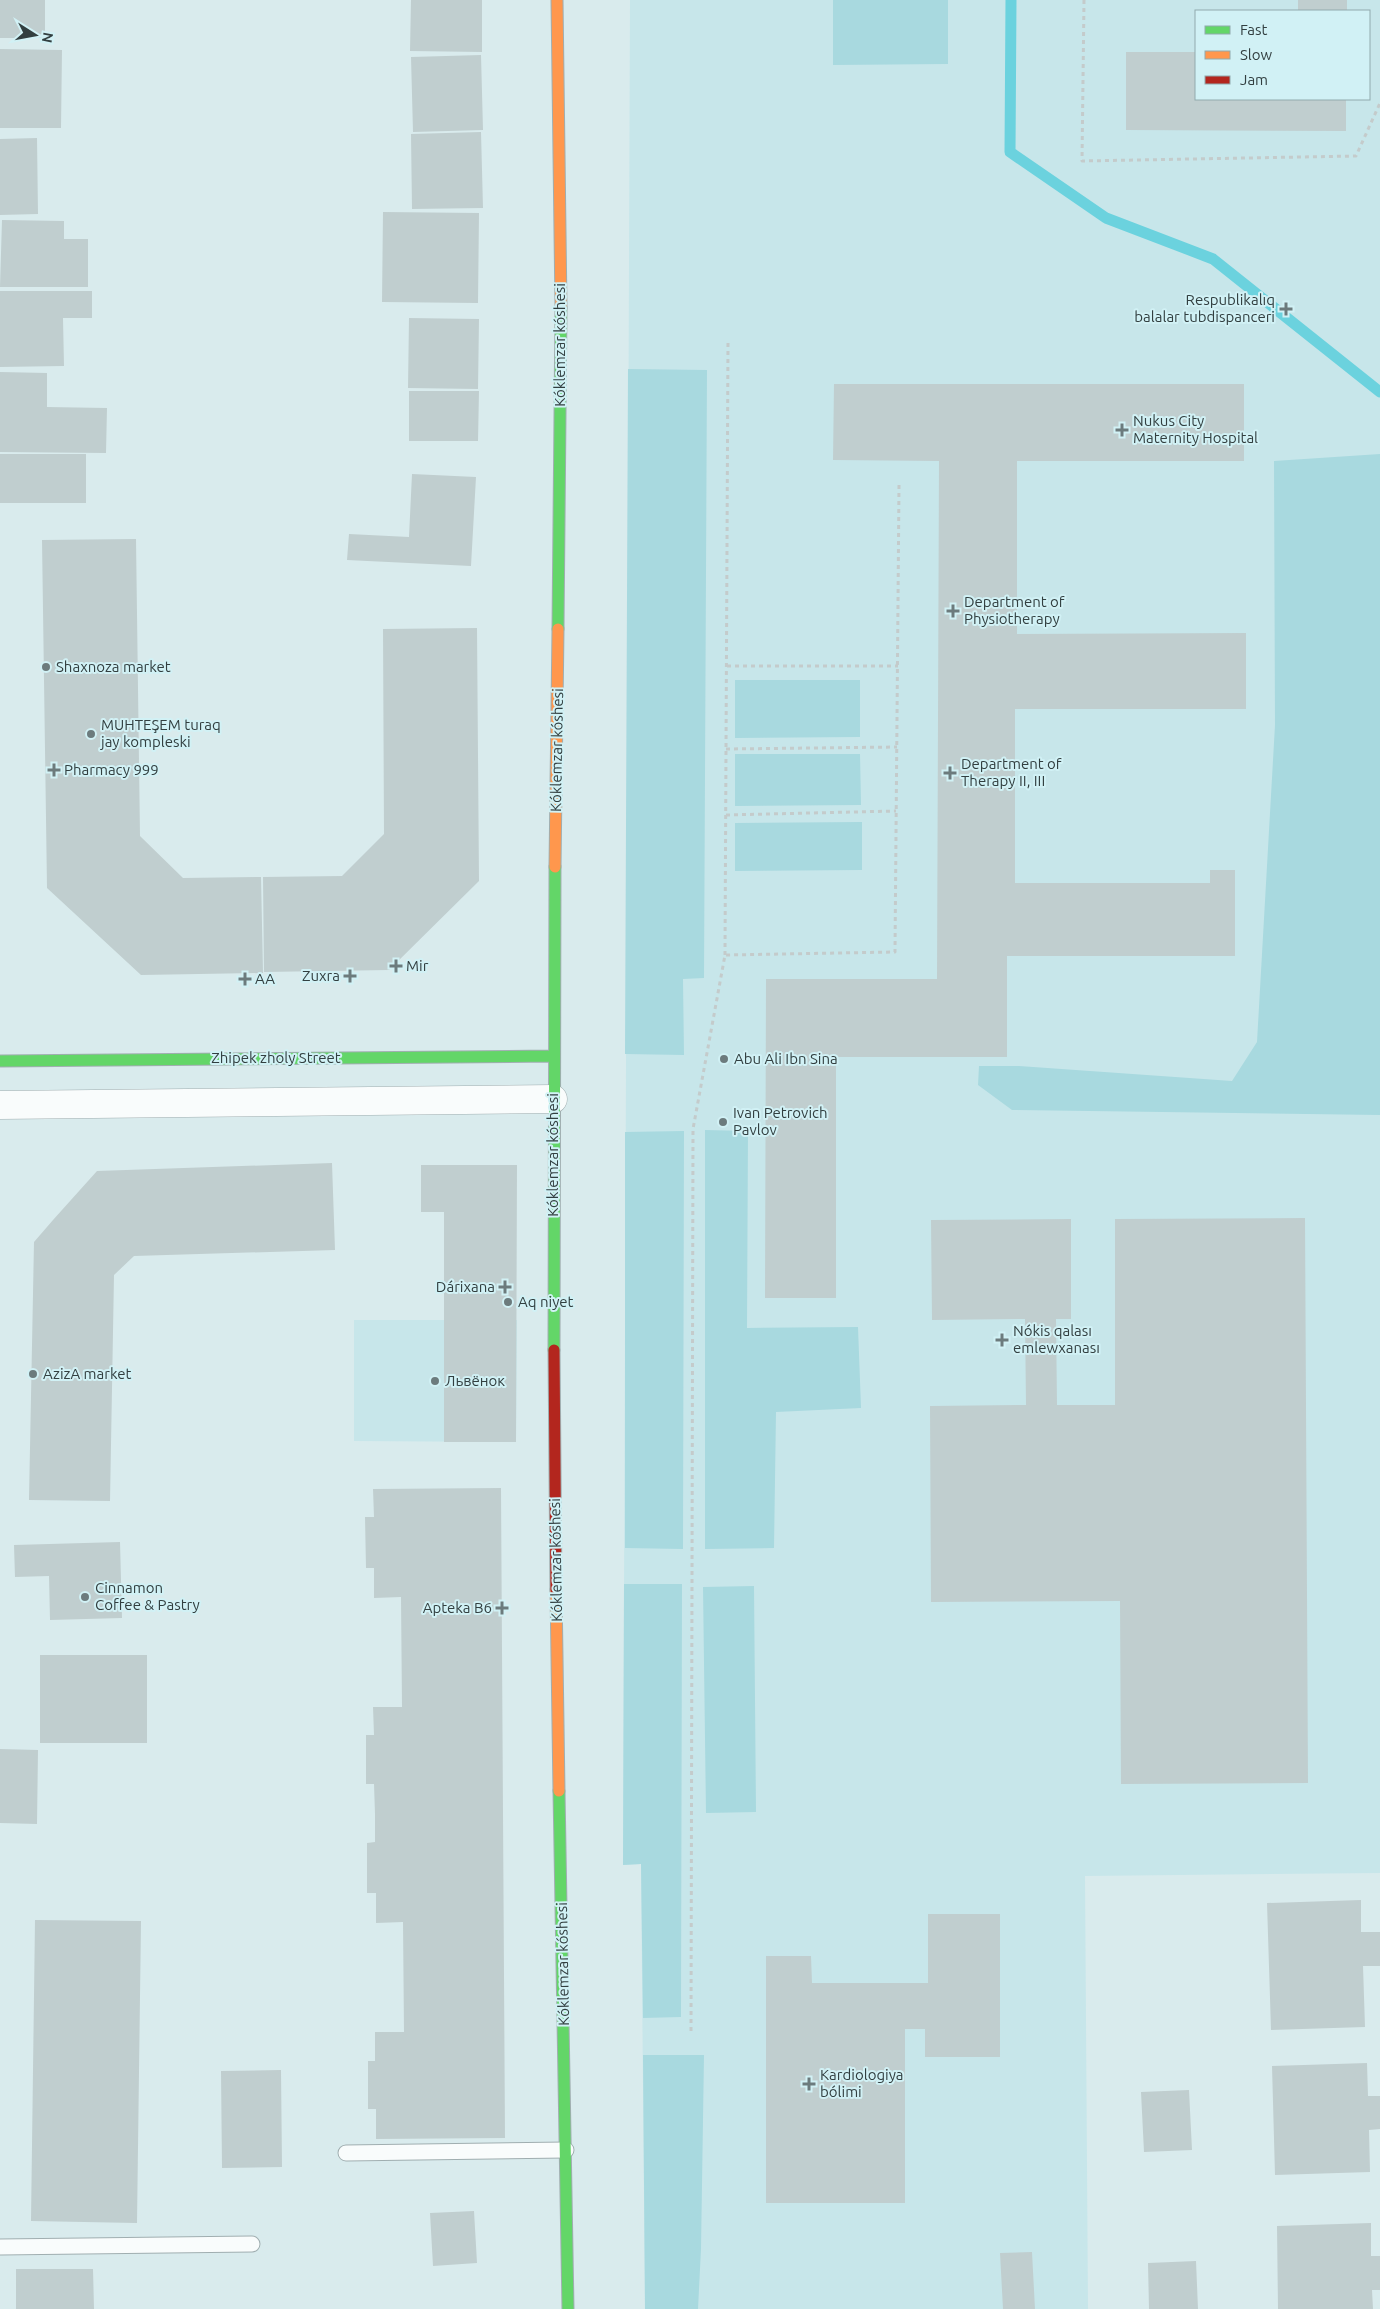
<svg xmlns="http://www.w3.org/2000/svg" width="1380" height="2309" font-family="Ubuntu,sans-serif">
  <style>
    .built { fill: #c7e6ea; fill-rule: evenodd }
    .green { fill: #a8d9df }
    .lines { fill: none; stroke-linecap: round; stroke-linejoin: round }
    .stream { stroke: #6bd2de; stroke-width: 11 }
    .building { fill: #c0cecf }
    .lane-casing { stroke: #a0aeb0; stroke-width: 17 }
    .street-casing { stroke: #a0aeb0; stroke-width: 29 }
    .fast-casing { stroke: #a0aeb0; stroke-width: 13 }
    .slow-casing { stroke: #a0aeb0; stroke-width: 13 }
    .jam-casing { stroke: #a0aeb0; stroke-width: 13 }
    .path { stroke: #c4cbcb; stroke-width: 3; stroke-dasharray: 4 4; stroke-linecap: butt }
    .lane { stroke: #f9fcfc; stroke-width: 15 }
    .street { stroke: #f9fcfc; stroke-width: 28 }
    .fast { stroke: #63d668; stroke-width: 11 }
    .slow { stroke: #ff974d; stroke-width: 11 }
    .jam { stroke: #b3261e; stroke-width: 11 }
    .poi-dot { fill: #6c7b7d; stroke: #d1f1f5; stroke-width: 2 }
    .labels { text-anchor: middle; stroke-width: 4; stroke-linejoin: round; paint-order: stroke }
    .poi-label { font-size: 15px; fill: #323f40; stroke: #d1f1f5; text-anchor: start }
    .street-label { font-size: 15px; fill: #323f40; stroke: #d1f1f5 }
  </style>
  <rect width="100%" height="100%" fill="#d9ebed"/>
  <path class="built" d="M630,0H1380V1873L1085,1876L1088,2309H645L641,1864L623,1865ZM1196,11H1369V99H1196Z
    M354,1320H517L516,1442L354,1441Z"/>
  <path class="green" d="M833,0H948V64L833,65Z
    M628,369L707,370L704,978L683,979L684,1055L625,1054Z
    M1380,454V1115L1012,1110L978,1085L979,1066H1019L1232,1081L1257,1042L1275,725L1274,461Z
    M735,680H860V737L735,738Z
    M735,754H860L861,805L735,806Z
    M862,822V870L735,871V823Z
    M705,1130L748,1131L747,1328L858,1327L861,1408L776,1412L774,1548L705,1549Z
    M684,1131L683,1549L625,1548V1132Z
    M624,1584H682L681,2017L643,2018L641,1864L623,1865Z
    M754,1586L756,1812L706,1813L703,1587Z
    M643,2055H704L701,2249L698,2309H645Z"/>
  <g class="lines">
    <path class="stream" d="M1011,0L1010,152L1106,218L1213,259L1380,392"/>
  </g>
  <path class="building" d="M0,0H45V38H0Z
    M411,0H482V52L410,51Z
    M1298,0H1347V11H1298Z
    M0,49L62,50L61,128H0Z
    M1126,52H1196V99H1346V131L1126,130Z
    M481,55L483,130L413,132L411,57Z
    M481,132L483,208L412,209L411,134Z
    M37,138L38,214L0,215V139Z
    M383,212L479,213L478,303L382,302Z
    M2,220L64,221V239H88V287H0Z
    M0,291H92V318H63L64,366L0,367Z
    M409,318L479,319L478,389L408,388Z
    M0,372L47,373V407L107,408L106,453L0,452Z
    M834,384H1244V461H1017V634L1246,633V709H1015V883H1210V870H1235V956H1007V1057H836V1298H765L766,979H937L939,461L833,460Z
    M409,391H479L478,441H409Z
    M0,454H86V503H0Z
    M412,474L476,477L471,566L347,560L349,534L409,537Z
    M136,539L140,836L183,878L261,877L263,973L141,975L47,888L42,540Z
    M477,628L479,881L389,970L264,972L263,877L342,876L384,834L383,629Z
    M332,1163L335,1250L134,1256L114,1275L110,1501L29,1500L34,1242L53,1220L97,1171Z
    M421,1165H517L516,1442H444V1212H421Z
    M1305,1218L1308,1783L1121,1784L1120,1601L931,1602L930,1406L1026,1405L1025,1319L932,1320L931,1220L1071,1219V1319H1056L1057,1405H1115V1219Z
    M501,1488L505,2138L376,2139V2109H368V2061H375V2032H404L403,1922L376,1923V1893H367V1843L375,1842V1814L374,1784H366V1735H374L373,1707H402L401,1597L374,1598V1568H366L365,1517H374L373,1489Z
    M120,1542L122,1618L50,1620L49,1576L15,1577L14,1545Z
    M40,1655H147V1743H40Z
    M0,1749L38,1750L37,1824L0,1823Z
    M1361,1900V1932H1380V1966H1363L1365,2027L1271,2030L1267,1903Z
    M928,1914H1000V2057H925V2029H905V2203H766V1956H811L812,1983H928Z
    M35,1920L141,1921L137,2223L31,2221Z
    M1367,2063L1368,2096H1380V2129L1369,2130L1370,2172L1275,2175L1272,2066Z
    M281,2070L282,2167L222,2168L221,2071Z
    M1189,2090L1192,2150L1144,2152L1141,2092Z
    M474,2211L477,2263L433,2266L430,2213Z
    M1371,2223V2256H1380V2290H1372L1373,2309H1278L1277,2226Z
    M1032,2252L1035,2309H1003L1000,2253Z
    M1196,2261L1198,2309H1149L1148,2263Z
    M16,2269H93L94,2309H16Z"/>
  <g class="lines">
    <defs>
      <path id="lane" d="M346,2153L566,2150
        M0,2247L252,2244"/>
      <path id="street" d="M0,1105L553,1099"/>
      <path id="fast" d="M558,629L561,308
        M0,1061L553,1056
        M554,1350L555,867
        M559,1791L568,2309"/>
      <path id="slow" d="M557,0L561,308
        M555,867L558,629
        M556,1590L559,1791"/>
      <path id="jam" d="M554,1350L556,1590"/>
    </defs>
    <use href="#lane" class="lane-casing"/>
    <use href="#street" class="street-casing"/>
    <use href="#fast" class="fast-casing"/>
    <use href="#slow" class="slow-casing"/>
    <use href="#jam" class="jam-casing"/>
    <path class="path" d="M1084,0L1082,161L1356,156L1380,103
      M727,666H898
      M726,749L897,747
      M726,815L896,811
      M725,955L728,342
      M691,2031L693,1129L725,955L895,952L899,485"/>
    <use href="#lane" class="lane"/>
    <use href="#street" class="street"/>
    <use href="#fast" class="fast"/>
    <use href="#slow" class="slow"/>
    <use href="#jam" class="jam"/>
  </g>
  <g class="poi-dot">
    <path d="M1283.5 301.5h5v5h5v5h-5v5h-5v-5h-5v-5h5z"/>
    <path d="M1119.5 422.5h5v5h5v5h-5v5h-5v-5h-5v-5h5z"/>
    <path d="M950.5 603.5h5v5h5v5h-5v5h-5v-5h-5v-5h5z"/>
    <circle cx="46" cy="667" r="5"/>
    <circle cx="91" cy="734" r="5"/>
    <path d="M51.5 762.5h5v5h5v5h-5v5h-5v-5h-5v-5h5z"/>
    <path d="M947.5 765.5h5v5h5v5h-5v5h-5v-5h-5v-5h5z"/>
    <path d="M393.5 958.5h5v5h5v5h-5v5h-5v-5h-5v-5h5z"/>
    <path d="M347.5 968.5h5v5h5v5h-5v5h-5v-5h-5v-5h5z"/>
    <path d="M242.5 971.5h5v5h5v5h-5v5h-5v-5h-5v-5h5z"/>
    <circle cx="724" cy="1059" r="5"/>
    <circle cx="723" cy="1122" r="5"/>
    <path d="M502.5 1279.5h5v5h5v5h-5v5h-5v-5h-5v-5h5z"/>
    <circle cx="508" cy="1302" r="5"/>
    <path d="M999.5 1332.5h5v5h5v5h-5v5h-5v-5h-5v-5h5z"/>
    <circle cx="33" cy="1374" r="5"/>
    <circle cx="435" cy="1381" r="5"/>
    <circle cx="85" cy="1597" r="5"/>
    <path d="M499.5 1600.5h5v5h5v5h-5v5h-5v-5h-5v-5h5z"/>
    <path d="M806.5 2076.5h5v5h5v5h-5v5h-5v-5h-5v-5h5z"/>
  </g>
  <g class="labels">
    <g class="poi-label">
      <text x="1275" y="305" text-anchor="end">Respublikalıq<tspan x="1275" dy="17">balalar tubdispanceri</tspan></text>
      <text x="1133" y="426">Nukus City<tspan x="1133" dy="17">Maternity Hospital</tspan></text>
      <text x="964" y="607">Department of<tspan x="964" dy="17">Physiotherapy</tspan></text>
      <text x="56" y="672">Shaxnoza market</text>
      <text x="101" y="730">MUHTEŞEM turaq<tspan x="101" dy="17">jay kompleski</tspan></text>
      <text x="961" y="769">Department of<tspan x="961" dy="17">Therapy II, III</tspan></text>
      <text x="64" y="775">Pharmacy 999</text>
      <text x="406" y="971">Mir</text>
      <text x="340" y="981" text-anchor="end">Zuxra</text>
      <text x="255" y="984">AA</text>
      <text x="734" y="1064">Abu Ali Ibn Sina</text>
      <text x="733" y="1118">Ivan Petrovich<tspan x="733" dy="17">Pavlov</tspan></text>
      <text x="495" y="1292" text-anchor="end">Dárixana</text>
      <text x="518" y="1307">Aq niyet</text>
      <text x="1013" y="1336">Nókis qalası<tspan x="1013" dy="17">emlewxanası</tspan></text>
      <text x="43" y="1379">AzizA market</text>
      <text x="445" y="1386">Львёнок</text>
      <text x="95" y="1593">Cinnamon<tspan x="95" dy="17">Coffee &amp; Pastry</tspan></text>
      <text x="492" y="1613" text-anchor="end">Apteka B6</text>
      <text x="820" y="2080">Kardiologiya<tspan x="820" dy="17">bólimi</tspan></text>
    </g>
    <g class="street-label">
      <text transform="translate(560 345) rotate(-90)" y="5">Kóklemzar kóshesi</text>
      <text transform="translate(557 750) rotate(-89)" y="5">Kóklemzar kóshesi</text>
      <text x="276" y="1063">Zhipek zholy Street</text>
      <text transform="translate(553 1155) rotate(-90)" y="5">Kóklemzar kóshesi</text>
      <text transform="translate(556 1560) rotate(-91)" y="5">Kóklemzar kóshesi</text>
      <text transform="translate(563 1964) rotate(-91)" y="5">Kóklemzar kóshesi</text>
    </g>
  </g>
  <rect x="1195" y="10" width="175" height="90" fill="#d1f1f5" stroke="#91aaad"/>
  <rect x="1205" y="26" width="25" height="8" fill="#63d668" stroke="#91aaad"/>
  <text x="1240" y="35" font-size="15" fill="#323f40">Fast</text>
  <rect x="1205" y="51" width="25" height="8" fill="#ff974d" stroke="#91aaad"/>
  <text x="1240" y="60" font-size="15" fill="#323f40">Slow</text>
  <rect x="1205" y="76" width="25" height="8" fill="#b3261e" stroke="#91aaad"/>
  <text x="1240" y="85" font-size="15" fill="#323f40">Jam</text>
  <g transform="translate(35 35) rotate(101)" stroke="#d1f1f5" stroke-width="4" paint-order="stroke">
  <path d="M0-4L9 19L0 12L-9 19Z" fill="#323f40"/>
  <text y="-8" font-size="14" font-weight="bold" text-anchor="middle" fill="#323f40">N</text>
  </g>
</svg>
